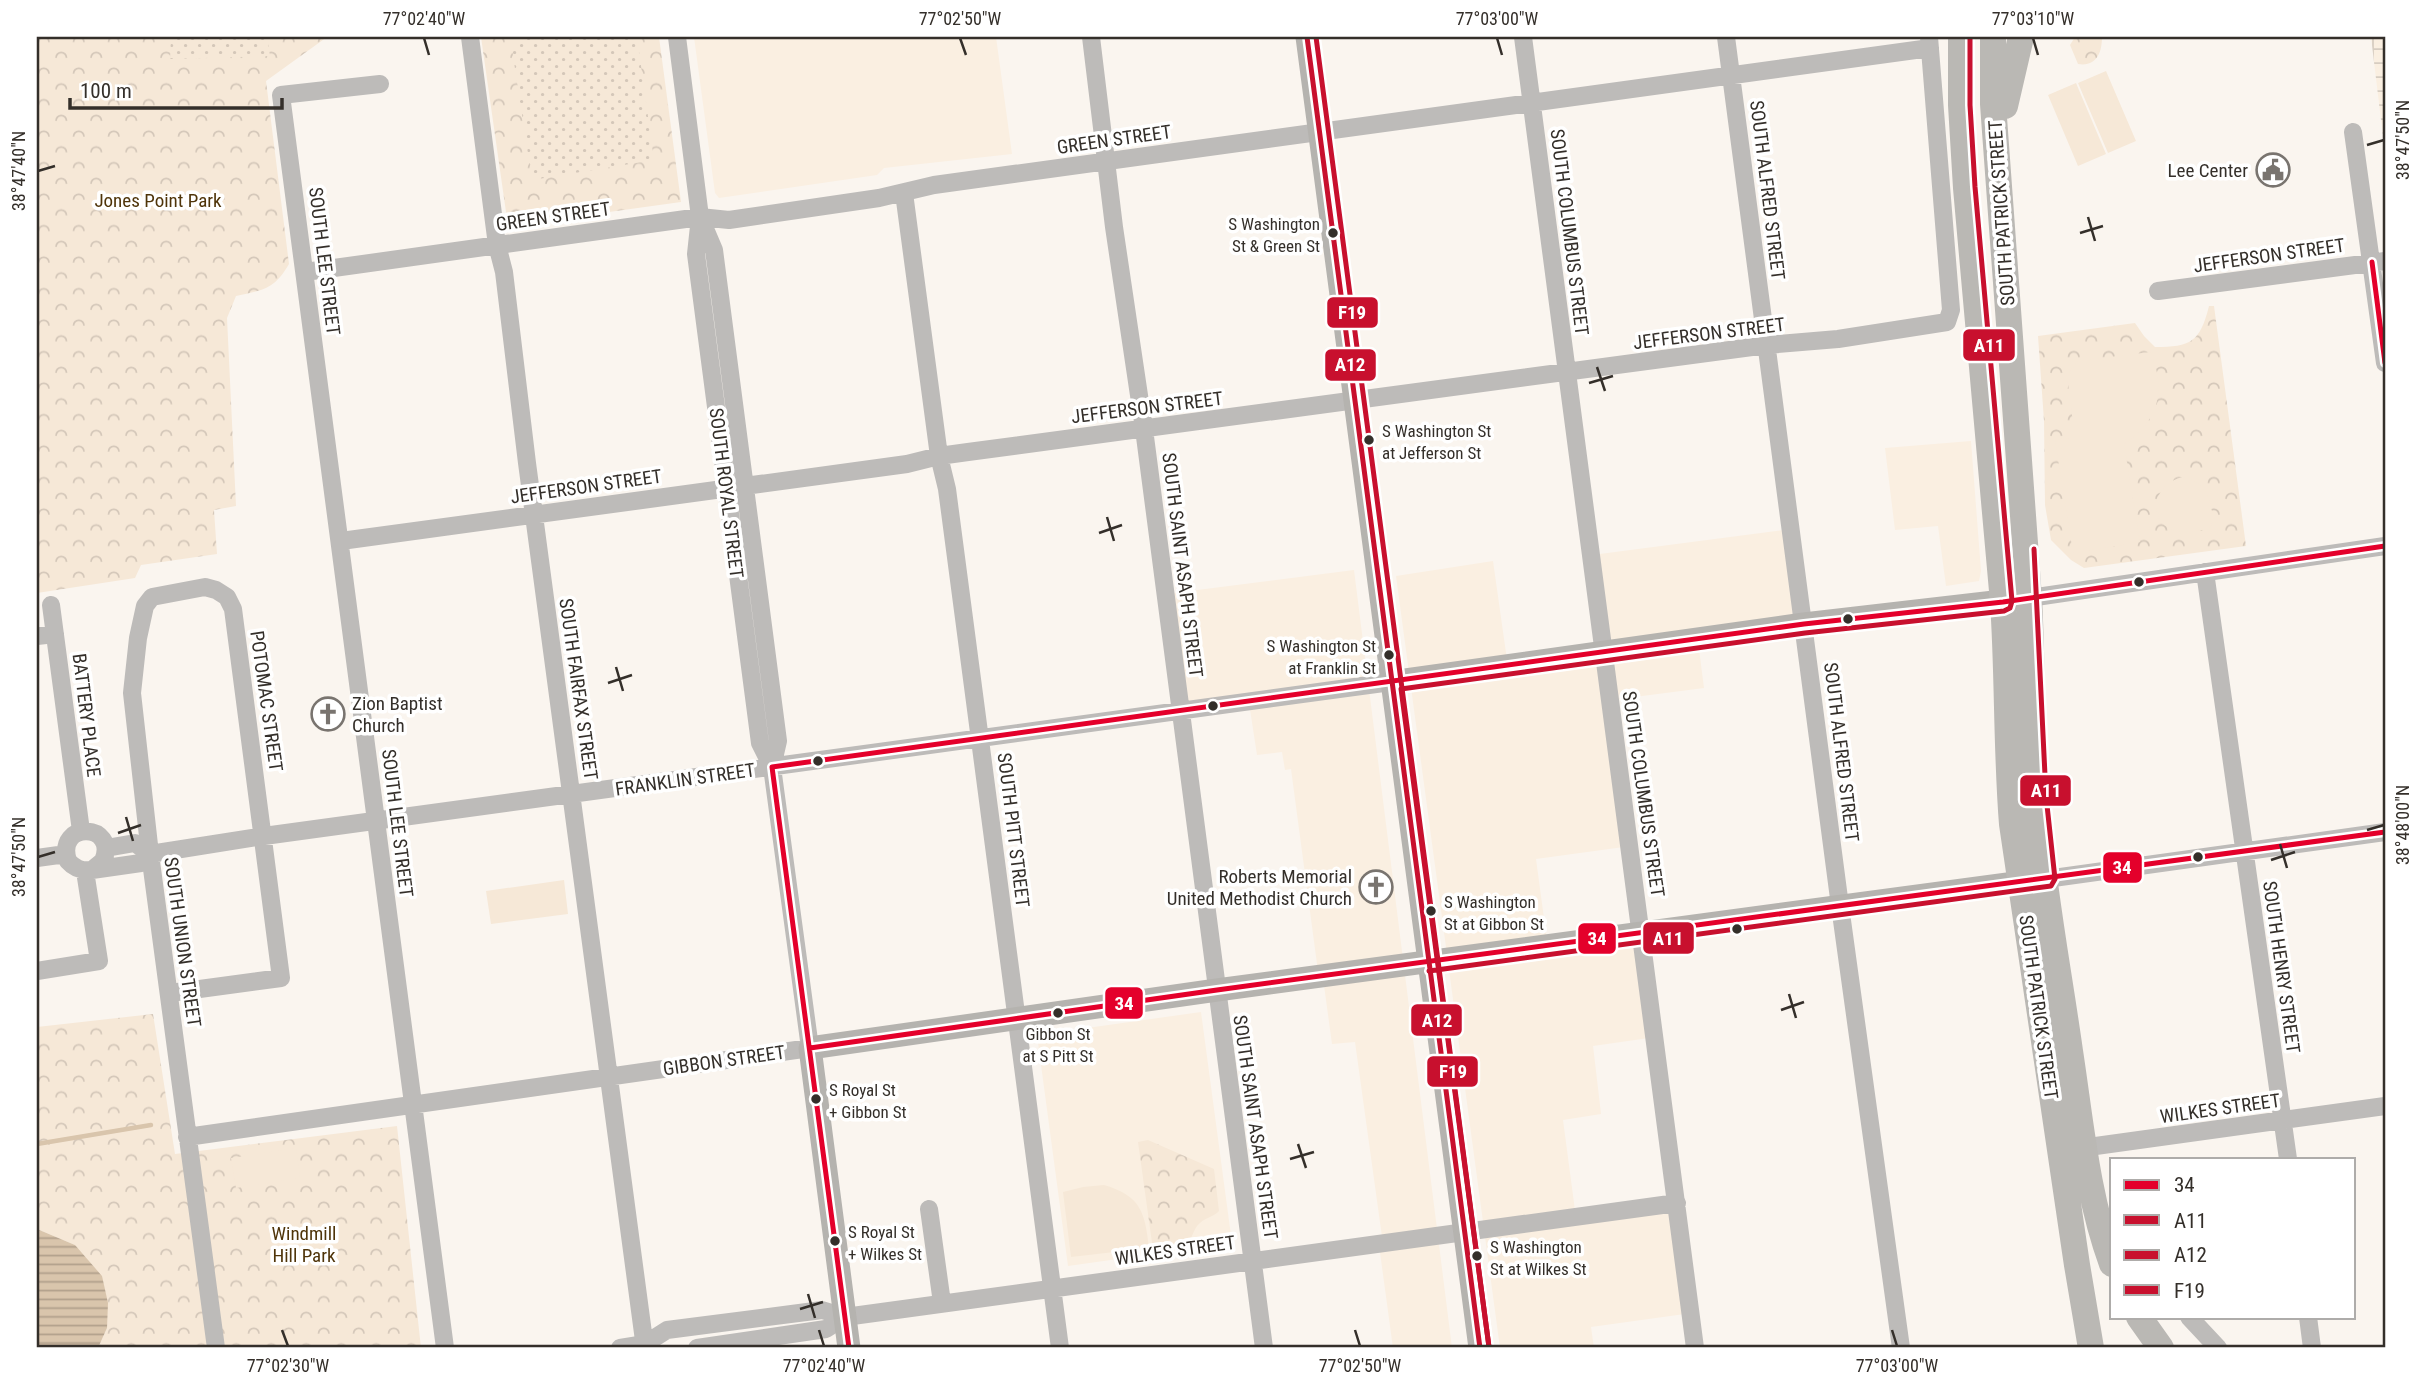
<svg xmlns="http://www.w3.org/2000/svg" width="2422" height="1385" font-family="'Roboto Condensed',sans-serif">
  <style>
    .built { fill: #faefe1 }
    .industrial { fill: url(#industrial-grid) }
    .park { fill: url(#park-crowns) }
    .garden { fill: url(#garden-dots) }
    .pitch { fill: #f6e8d7 }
    .water { fill: url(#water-rules) }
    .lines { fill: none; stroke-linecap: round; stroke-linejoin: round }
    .stream { stroke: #d9c5ac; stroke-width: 4.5 }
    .minor { stroke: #bdbbb9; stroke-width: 18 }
    .major { stroke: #b5b3af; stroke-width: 23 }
    .highway { stroke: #bab8b4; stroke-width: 26 }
    .bus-1-casing { stroke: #fff; stroke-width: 10 }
    .bus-2-casing { stroke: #fff; stroke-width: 10 }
    .bus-3-casing { stroke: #fff; stroke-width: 10 }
    .bus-4-casing { stroke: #fff; stroke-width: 10 }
    .bus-1 { stroke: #e4002b; stroke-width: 5 }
    .bus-2 { stroke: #c8102e; stroke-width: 5 }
    .bus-3 { stroke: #c8102e; stroke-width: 5 }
    .bus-4 { stroke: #c8102e; stroke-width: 5 }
    .ticks { fill: none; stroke: #342f2a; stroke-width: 2.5 }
    .bus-dot { fill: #342f2a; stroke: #fff; stroke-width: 2.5 }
    .labels { text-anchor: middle; stroke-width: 7; stroke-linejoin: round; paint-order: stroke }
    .bus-label { font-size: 17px; fill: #342f2a; stroke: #fff; text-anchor: start }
    .street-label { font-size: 19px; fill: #342f2a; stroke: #fff }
    .poi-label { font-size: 19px; fill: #342f2a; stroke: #fff; text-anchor: end }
    .park-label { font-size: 19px; fill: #4f3409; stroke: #fff }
    .line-badge { stroke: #fff; stroke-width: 2.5 }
    .badge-label { font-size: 19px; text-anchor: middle; font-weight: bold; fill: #fff }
    .neatline { fill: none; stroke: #342f2a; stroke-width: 2.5 }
    .ticks-label { font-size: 18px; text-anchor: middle; fill: #342f2a }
  </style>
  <defs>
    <pattern id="industrial-grid" width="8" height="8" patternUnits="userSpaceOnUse" patternTransform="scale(1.75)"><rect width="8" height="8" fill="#faefe1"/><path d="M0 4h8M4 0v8" fill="none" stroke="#d7cdc1"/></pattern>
    <pattern id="park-crowns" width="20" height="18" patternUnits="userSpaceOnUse" patternTransform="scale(1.75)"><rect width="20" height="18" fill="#f6e8d7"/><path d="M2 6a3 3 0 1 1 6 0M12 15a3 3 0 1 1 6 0" fill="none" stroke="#d4c7b9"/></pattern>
    <pattern id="garden-dots" width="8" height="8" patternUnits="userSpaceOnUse" patternTransform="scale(1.75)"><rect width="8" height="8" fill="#f6e8d7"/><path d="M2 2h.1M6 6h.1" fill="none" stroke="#d4c7b9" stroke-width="1.8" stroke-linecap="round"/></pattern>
    <pattern id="water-rules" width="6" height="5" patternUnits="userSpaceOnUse" patternTransform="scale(1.75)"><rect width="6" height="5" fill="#d9c5ac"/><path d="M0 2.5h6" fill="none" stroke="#b1a08c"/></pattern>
  </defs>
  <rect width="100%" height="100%" fill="#faf5ef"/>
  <path class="built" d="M694,37H996L1012,154L884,168L877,175L719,198L715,193Z
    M1971,441L1981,571L1979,581L1946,586L1938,526L1895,530L1885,448Z
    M1792,529L1805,625L1698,641L1704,688L1611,700L1631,846L1536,859L1548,948L1643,935L1656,1037L1593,1046L1601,1114L1563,1120L1576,1218L1678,1205L1692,1313L1591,1327L1594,1348H1500L1396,576L1493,561L1508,667L1605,654L1592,555Z
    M1354,570L1452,1348H1393L1379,1245L1383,1244L1355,1042L1332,1044L1323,978L1319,979L1291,769L1285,770L1282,752L1257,755L1249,703L1181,713L1166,594Z
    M1201,1012L1232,1243L1068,1266L1037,1035Z"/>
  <path class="industrial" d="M2371,37H2385V153Z"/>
  <path class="park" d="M37,37H327L266,81L289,264C274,290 263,290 236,296L227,318L236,506L214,510L217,554L141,565L135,578L37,593Z
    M481,37H659L681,202L508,226Z
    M2075,37H2102C2102,52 2097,67 2078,64L2070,45Z
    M2209,306H2214L2246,546L2084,568L2071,560L2051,540L2045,505L2044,421L2038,336L2135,323L2144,336L2155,347C2191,347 2200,342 2209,306Z
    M153,1014L175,1154L397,1126L421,1348H98L107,1328L75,1245L37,1229V1027Z
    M1148,1140L1214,1169L1219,1211C1214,1217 1206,1217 1200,1223C1193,1229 1193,1237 1188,1243C1182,1250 1162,1249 1153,1250L1138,1142Z"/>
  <path class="garden" d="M171,37H267L270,56L170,59Z
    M519,37H637L654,160L532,180L512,49Z"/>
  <path class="pitch" d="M2106,71L2136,141L2108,153L2078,83Z
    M2076,83L2106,154L2078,166L2048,95Z
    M2150,352C2167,389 2159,421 2124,444L2140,542L2073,553L2055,441L2083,436L2072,416L2067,375L2078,361Z
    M2183,477C2208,482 2209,499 2214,520L2209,529C2199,530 2186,534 2176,531C2144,521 2154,483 2183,477Z
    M564,880L568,914L491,924L486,891Z
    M296,1148L300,1178L236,1188L231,1158Z
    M1104,1185C1141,1196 1145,1212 1149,1248L1071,1257L1063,1192L1083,1187Z"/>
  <path class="water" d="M37,1229L75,1245L102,1276L108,1303L107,1328L98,1348H37Z"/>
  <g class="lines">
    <path class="stream" d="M37,1144L151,1125"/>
    <path class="minor" d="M470,37L497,245L504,272L527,463L645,1348
      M677,37L700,217L696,254L760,743L772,767
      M1091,37L1114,227L1144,429L1264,1348
      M1523,37L1695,1348
      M1726,37L1840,906L1901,1348
      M380,84L281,95L445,1348
      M2353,132L2385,363
      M904,193L939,456L947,489L1060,1348
      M305,272L700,217L729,220L879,198L934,185L1930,48
      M2158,291L2385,261
      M341,541L907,464L939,456L968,452L1767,345L1838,339L1947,322L1951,310L1929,37
      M2205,572L2288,1159
      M2029,598L2385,546
      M51,605L81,831
      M37,636L55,634
      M150,854L264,836L1391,682
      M37,858L66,854
      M92,870L103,861C119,823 55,820 68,861C75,869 82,871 92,870L141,863L150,854L135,843L106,848
      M2046,879L2385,832
      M37,971L99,961L85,871
      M170,993L281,978L233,609L227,597L216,590L205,587L152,597L145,606L138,638L132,693L150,854L216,1348
      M187,1137L810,1048L772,767L778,741L714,250L700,217
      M2074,1149L2385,1106
      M929,1209L942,1303
      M2189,1317L2218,1348
      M2308,1317L2312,1348
      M620,1348L645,1344L667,1330L822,1310L845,1317L1677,1203
      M697,1348L826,1329L845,1317"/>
    <path class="major" d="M1307,37L1480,1348
      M1391,682L1804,624L2020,599
      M849,1348L810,1048L1217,990L2036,880"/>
    <path class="highway" d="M1961,37V105L1966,188L2003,602C2008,676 2006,750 2012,824L2077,1265L2091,1348
      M1993,37V104L2029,598C2033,670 2031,743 2037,815C2044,894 2059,973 2070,1051C2081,1123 2087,1196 2112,1264
      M2005,106L2021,37
      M2139,1317L2161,1348"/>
    <defs>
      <path id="bus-1" d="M2372,262L2385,363
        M810,1048L1217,990L2385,832
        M849,1348L772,767L1804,624L2003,602L2385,546"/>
      <path id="bus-2" d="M1429,971L2051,886L2055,879L2046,796L2034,549
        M1489,1347L1401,689L1805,633L2004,611L2010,608L2012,601L1975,187L1970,105V37"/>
      <path id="bus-3" d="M1307,37L1480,1348"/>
      <path id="bus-4" d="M1316,37L1489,1347"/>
    </defs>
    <use href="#bus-1" class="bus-1-casing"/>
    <use href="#bus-2" class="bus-2-casing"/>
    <use href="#bus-3" class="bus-3-casing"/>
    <use href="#bus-4" class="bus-4-casing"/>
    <use href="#bus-1" class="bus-1"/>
    <use href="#bus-2" class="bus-2"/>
    <use href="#bus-3" class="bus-3"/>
    <use href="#bus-4" class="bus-4"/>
  </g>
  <path class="ticks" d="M424,38L429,55M960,38L966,55M1497,38L1502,55M2033,38L2038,55M2367,145L2384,140M38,171L55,166M2088,217L2095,241M2080,233L2103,226M1597,367L1605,391M1589,383L1613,376M1107,517L1114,541M1099,533L1122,525M616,667L623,691M608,683L632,675M126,817L133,841M2367,830L2384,825M118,833L141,825M2280,844L2287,868M38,857L55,852M2271,860L2295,852M1789,994L1796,1018M1781,1010L1804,1002M1298,1144L1306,1168M1290,1159L1314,1152M808,1294L815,1318M800,1309L823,1302M282,1330L288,1346M819,1330L824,1346M1355,1330L1360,1346M1892,1330L1897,1346"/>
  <defs>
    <symbol id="civic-ring" viewBox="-11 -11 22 22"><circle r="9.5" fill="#fff" stroke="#79746f" stroke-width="1.5"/><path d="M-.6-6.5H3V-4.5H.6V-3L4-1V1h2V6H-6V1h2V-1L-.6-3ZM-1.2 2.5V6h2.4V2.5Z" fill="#79746f"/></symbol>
    <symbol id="church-ring" viewBox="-11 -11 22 22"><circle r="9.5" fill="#fff" stroke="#79746f" stroke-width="1.5"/><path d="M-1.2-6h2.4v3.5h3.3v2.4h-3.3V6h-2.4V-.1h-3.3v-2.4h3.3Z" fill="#79746f"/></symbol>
  </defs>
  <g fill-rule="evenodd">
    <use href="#civic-ring" x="2254" y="151" width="38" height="38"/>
    <use href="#church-ring" x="309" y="695" width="38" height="38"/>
    <use href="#church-ring" x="1357" y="868" width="38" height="38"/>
  </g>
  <g class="bus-dot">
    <circle cx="1333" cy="233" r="6"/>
    <circle cx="1369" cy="440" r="6"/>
    <circle cx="2139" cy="582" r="6"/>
    <circle cx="1848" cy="619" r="6"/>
    <circle cx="1389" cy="655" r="6"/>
    <circle cx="1213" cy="706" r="6"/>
    <circle cx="818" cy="761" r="6"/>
    <circle cx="2198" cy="857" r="6"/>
    <circle cx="1431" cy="911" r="6"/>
    <circle cx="1737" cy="929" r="6"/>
    <circle cx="1058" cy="1013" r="6"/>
    <circle cx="816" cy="1099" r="6"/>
    <circle cx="835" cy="1241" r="6"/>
    <circle cx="1477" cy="1256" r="6"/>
  </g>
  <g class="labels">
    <g class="bus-label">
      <text x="1320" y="230" text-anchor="end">S Washington<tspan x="1320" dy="22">St &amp; Green St</tspan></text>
      <text x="1382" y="437">S Washington St<tspan x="1382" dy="22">at Jefferson St</tspan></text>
      <text x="1376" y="652" text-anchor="end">S Washington St<tspan x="1376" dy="22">at Franklin St</tspan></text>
      <text x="1444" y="908">S Washington<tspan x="1444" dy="22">St at Gibbon St</tspan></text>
      <text x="1058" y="1040" text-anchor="middle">Gibbon St<tspan x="1058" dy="22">at S Pitt St</tspan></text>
      <text x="829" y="1096">S Royal St<tspan x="829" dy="22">+ Gibbon St</tspan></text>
      <text x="848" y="1238">S Royal St<tspan x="848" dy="22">+ Wilkes St</tspan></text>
      <text x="1490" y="1253">S Washington<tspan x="1490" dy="22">St at Wilkes St</tspan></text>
    </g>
    <g class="street-label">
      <text transform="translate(1114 139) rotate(-8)" y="7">GREEN STREET</text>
      <text transform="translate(1768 190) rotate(83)" y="7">SOUTH ALFRED STREET</text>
      <text transform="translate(2001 213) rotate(-94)" y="7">SOUTH PATRICK STREET</text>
      <text transform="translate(553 216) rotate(-8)" y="7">GREEN STREET</text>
      <text transform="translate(1570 232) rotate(83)" y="7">SOUTH COLUMBUS STREET</text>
      <text transform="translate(2269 255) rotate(-8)" y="7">JEFFERSON STREET</text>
      <text transform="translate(325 261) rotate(83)" y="7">SOUTH LEE STREET</text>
      <text transform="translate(1709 333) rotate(-7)" y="7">JEFFERSON STREET</text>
      <text transform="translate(1147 407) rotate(-7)" y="7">JEFFERSON STREET</text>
      <text transform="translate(586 486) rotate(-8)" y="7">JEFFERSON STREET</text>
      <text transform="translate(727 493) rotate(83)" y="7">SOUTH ROYAL STREET</text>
      <text transform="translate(1183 565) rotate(83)" y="7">SOUTH SAINT ASAPH STREET</text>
      <text transform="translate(579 689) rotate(82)" y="7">SOUTH FAIRFAX STREET</text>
      <text transform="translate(267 701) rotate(82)" y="7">POTOMAC STREET</text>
      <text transform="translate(87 715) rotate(83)" y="7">BATTERY PLACE</text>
      <text transform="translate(1842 752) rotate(83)" y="7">SOUTH ALFRED STREET</text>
      <text transform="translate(685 779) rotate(-8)" y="7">FRANKLIN STREET</text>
      <text transform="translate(1644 794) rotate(82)" y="7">SOUTH COLUMBUS STREET</text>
      <text transform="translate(398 823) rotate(83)" y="7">SOUTH LEE STREET</text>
      <text transform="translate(1014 830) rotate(83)" y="7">SOUTH PITT STREET</text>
      <text transform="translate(183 942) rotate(82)" y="7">SOUTH UNION STREET</text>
      <text transform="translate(2282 967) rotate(82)" y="7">SOUTH HENRY STREET</text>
      <text transform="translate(2039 1007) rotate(82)" y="7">SOUTH PATRICK STREET</text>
      <text transform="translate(724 1060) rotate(-8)" y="7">GIBBON STREET</text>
      <text transform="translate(2220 1108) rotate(-8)" y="7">WILKES STREET</text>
      <text transform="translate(1256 1127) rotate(82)" y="7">SOUTH SAINT ASAPH STREET</text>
      <text transform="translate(1175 1250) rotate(-8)" y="7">WILKES STREET</text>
    </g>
    <g class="poi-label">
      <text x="2248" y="177">Lee Center</text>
      <text x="352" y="710" text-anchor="start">Zion Baptist<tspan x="352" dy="22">Church</tspan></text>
      <text x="1352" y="883">Roberts Memorial<tspan x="1352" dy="22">United Methodist Church</tspan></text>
    </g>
    <g class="park-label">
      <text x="158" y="207">Jones Point Park</text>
      <text x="304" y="1240">Windmill<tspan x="304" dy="22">Hill Park</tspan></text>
    </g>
  </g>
  <g class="line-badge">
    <rect x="1326" y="296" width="53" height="33" rx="7" fill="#c8102e"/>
    <rect x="1962" y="328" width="54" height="34" rx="7" fill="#c8102e"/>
    <rect x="1324" y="348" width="53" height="34" rx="7" fill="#c8102e"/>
    <rect x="2019" y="774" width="53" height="33" rx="7" fill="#c8102e"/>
    <rect x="2102" y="851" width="41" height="33" rx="7" fill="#e4002b"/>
    <rect x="1642" y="921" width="53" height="34" rx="7" fill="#c8102e"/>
    <rect x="1577" y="922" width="40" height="33" rx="7" fill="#e4002b"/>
    <rect x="1104" y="986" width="40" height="34" rx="7" fill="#e4002b"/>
    <rect x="1410" y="1003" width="53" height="34" rx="7" fill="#c8102e"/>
    <rect x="1426" y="1055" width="53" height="33" rx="7" fill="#c8102e"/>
  </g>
  <g class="badge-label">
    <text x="1352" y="319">F19</text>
    <text x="1989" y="352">A11</text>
    <text x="1350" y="371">A12</text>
    <text x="2046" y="797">A11</text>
    <text x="2122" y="874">34</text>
    <text x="1668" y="945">A11</text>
    <text x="1597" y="945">34</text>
    <text x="1124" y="1010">34</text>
    <text x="1437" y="1027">A12</text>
    <text x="1453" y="1078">F19</text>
  </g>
  <rect width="2422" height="1385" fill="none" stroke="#ffffff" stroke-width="77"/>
  <rect x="2110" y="1158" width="245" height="161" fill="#ffffff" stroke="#aeacaa" stroke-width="2"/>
  <rect x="2124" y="1180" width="35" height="10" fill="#e4002b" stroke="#aeacaa" stroke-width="2"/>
  <text x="2174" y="1192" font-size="21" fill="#342f2a">34</text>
  <rect x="2124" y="1215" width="35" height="10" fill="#c8102e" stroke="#aeacaa" stroke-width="2"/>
  <text x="2174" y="1228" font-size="21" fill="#342f2a">A11</text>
  <rect x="2124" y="1250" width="35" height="10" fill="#c8102e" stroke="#aeacaa" stroke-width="2"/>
  <text x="2174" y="1262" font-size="21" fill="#342f2a">A12</text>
  <rect x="2124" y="1285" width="35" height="10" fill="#c8102e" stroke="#aeacaa" stroke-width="2"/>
  <text x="2174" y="1298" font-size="21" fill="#342f2a">F19</text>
  <path d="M70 98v10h212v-10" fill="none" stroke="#342f2a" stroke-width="3.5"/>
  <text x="80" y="98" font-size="21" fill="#342f2a" stroke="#ffffff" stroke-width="5" paint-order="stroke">100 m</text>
  <rect x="38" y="38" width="2346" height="1308" class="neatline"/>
  <g class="ticks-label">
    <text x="424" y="25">77°02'40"W</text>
    <text x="960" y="25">77°02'50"W</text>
    <text x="1497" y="25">77°03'00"W</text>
    <text x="2033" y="25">77°03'10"W</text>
    <text transform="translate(2403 140) rotate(-90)" y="6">38°47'50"N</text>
    <text transform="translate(19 171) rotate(-90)" y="6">38°47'40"N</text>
    <text transform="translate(2403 825) rotate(-90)" y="6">38°48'00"N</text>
    <text transform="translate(19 857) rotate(-90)" y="6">38°47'50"N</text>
    <text x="288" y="1372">77°02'30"W</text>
    <text x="824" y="1372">77°02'40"W</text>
    <text x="1360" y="1372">77°02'50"W</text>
    <text x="1897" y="1372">77°03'00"W</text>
  </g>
</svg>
